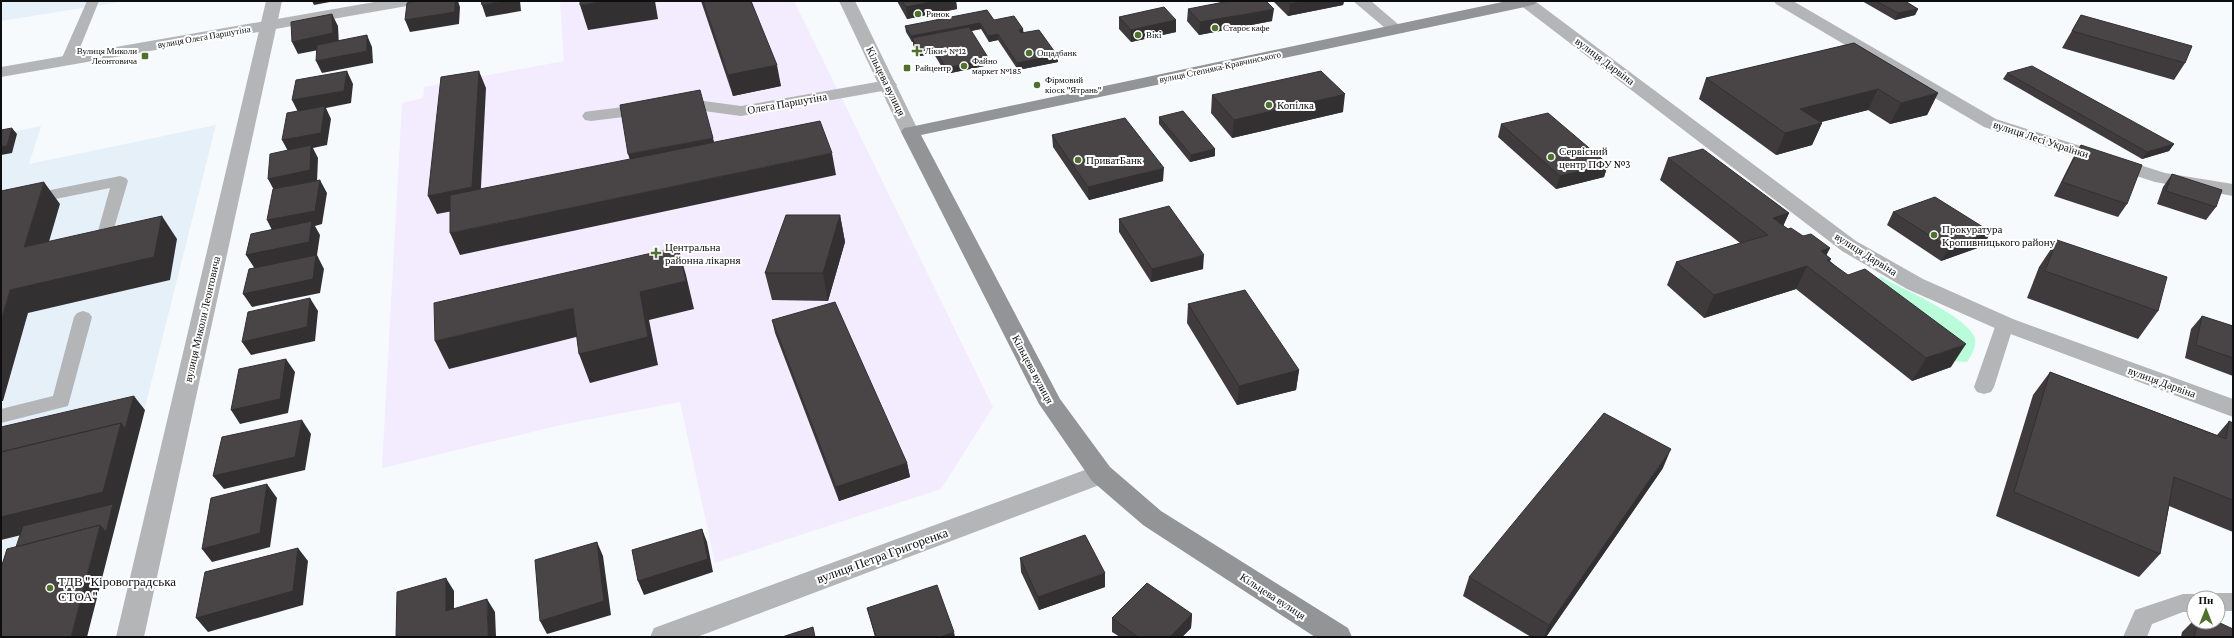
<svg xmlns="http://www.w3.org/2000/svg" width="2234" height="638" font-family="'Crimson Pro',serif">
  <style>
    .built { fill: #e6f0f9 }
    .medical { fill: #f2ecfe }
    .green { fill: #b8fcda }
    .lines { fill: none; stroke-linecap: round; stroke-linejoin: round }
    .service { fill: #b4b5b7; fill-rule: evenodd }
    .minor { fill: #b4b5b7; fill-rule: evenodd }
    .tertiary { fill: #b4b5b7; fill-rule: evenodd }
    .secondary { fill: #929496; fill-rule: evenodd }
    .wall { fill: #3f3b3d }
    .shaded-wall { fill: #333032 }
    .building { fill: #494547; stroke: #333032 }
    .poi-dot { fill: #4e722b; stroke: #fff; stroke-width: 1.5 }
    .labels { text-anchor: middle; stroke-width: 4; stroke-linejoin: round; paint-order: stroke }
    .far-poi-label { font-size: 9px; fill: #0d0e0f; stroke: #fff; text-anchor: start }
    .far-street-label { font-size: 9px; fill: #0d0e0f; stroke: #fff }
    .street-label { font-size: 11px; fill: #0d0e0f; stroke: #fff }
    .poi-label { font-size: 11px; fill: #0d0e0f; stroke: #fff; text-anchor: start }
    .near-street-label { font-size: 13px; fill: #0d0e0f; stroke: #fff }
    .near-poi-label { font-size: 13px; fill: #0d0e0f; stroke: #fff; text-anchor: start }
  </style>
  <rect width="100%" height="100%" fill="#f7fafd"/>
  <path class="built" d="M1,1H126L1,21Z
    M216,125L87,637H1V134L41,126L29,164Z"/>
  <path class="medical" d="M560,1H794L993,407L941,489L715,563L680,402L565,424L382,468L402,103L423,98L424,87L564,61Z"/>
  <path class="green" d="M1881,277C1903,289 1965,316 1974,336C1978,345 1972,354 1967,362L1953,361L1860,289Z"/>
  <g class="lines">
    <path class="service" d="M87,1H99L75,60L68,64L63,63L61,60Z
      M120,176L126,178L128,181L112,235H100L98,231L110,188L1,210V200Z
      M83,311L89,313L92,317L68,406L1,423V409L53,396L74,317L77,313Z
      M2005,318L2011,320L2014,324L1994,387L1991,392L1984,394L1977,392L1974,387L1996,324L1999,320Z
      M2218,593H2233V611H2218V598H2209L2210,595Z
      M2183,594H2194L2202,596L2203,598H2194V612H2183L2152,624L2147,637H2123L2135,610Z"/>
    <path class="minor" d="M266,1H282L144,637H116Z
      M1353,1H1371L1405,30L1403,33H1391Z
      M1519,1H1535L1856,241L1923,279L2013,319L2233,399V417L1997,329L1907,289L1842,251L1520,5Z
      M1774,1H1793L1996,119L2165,173L2233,184V196L2155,182L1984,127L1776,4Z
      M888,80L894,81L897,85L894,89L741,116L689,109L591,121L585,120L582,116L585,112L591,111L689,99L741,106Z
      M1101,464L1110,467L1114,474L1110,481L697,637H650L654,628Z"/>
    <path class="tertiary" d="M380,1H415L413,4L407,6L1,77V67Z
      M839,1H855L919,132L916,136L910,137L904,136L901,132Z"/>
    <path class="secondary" d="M1507,1H1537L1535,4L1529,6L921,135L1060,399L1110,467L1161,511L1348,628L1352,637H1315L1143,525L1092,481L1039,404L901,132L904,128L910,127Z"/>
  </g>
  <path class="wall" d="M701,1H751L781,86L733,96Z
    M897,1H956L957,9L907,19Z
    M1273,1H1344L1343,5L1288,16Z
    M1862,1H1905L1918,9L1915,15L1895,20Z
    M1188,9L1272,21L1199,35L1187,21Z
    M2081,15L2185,63L2174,80L2062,48Z
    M1119,17L1176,20V32L1131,42L1119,29Z
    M994,20L1023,29V33L1057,55L1058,62L1018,70L998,40L989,42L981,29L971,31L989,65L946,74L934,54L920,56L913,45V42H912L906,32L905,26Z
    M1854,43L1938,93L1927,115L1890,124L1868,110L1820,122L1822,123L1812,145L1776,155L1699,99L1706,78Z
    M2007,73L2174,144L2169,151L2142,159L2003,79Z
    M1212,95L1343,112L1232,138L1211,113Z
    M1159,117L1215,149V156L1190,162L1159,124Z
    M1501,124L1608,164L1604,177L1556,189L1498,137Z
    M1052,135L1163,181L1089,200L1053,147Z
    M2081,145L2127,204L2118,217L2054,196L2073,158Z
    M1668,158L1789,213L1783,226L1788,229L1803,236L1830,248L1826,255L1831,259L1830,261L1951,367L1912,381L1796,289L1704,318L1667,285L1676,262L1740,243L1660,180Z
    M2172,174L2216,207L2206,220L2157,204L2163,187Z
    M1893,212L1991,232L1983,246L1941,261L1887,225Z
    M840,215L845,242L828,301L772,300L765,273Z
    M1119,219L1203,269L1151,282L1119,232Z
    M2057,240L2158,311L2138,339L2027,298L2039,267Z
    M1188,304L1299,370L1296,390L1237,405L1187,323Z
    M2202,316L2233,326V376L2185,358L2191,329Z
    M772,320L907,463L910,477L839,501L775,333Z
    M2050,372L2217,435L2229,421L2233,423V532L2169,506L2160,554L2139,577L1996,516L2033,395Z
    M1663,468L1546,637H1531L1463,596L1469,577Z
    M1020,558L1105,587L1039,610L1021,572Z
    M867,608L955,637H875Z
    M1192,614L1191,628L1182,637H1120L1112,632V618Z
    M2194,620V622H2218L2233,637H2181L2182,632Z"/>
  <path class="shaded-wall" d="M312,1H335L314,5Z
    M455,1H458L460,7L459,24L410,32L405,20Z
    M504,1H520L521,11L486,17L482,5Z
    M607,1H655L658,19L588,30L580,5Z
    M937,1H956L957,9L907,19L906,7Z
    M1306,1H1344L1343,5L1288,16L1290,4Z
    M1274,9L1272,21L1199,35L1200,22Z
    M1918,9L1915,15L1895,20L1898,13Z
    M332,14L338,26L339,46L298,54L292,42Z
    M1176,20V32L1131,42V30Z
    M980,23L981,29L914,42L912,38L913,42H912L911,36Z
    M1023,29L1024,35L1019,36V30Z
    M998,34V40L989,42L988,36Z
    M367,35L372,47L373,63L322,73L316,61Z
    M933,47L934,54L920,56L919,50Z
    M1057,55L1058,62L1018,70L1017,63Z
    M989,59V65L946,74V68Z
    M777,65L781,86L733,96L728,75Z
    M347,71L353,84L351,103L326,108L331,119L327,145L313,148L318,158L317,183L275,192L268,179L289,153L282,140L298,112L292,100Z
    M479,71L486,88L480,206L437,214L428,196Z
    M1878,89L1868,110L1791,130L1800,109Z
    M1938,93L1927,115L1890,124L1901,103Z
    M1345,94L1343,112L1232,138L1234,120Z
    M1822,123L1812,145L1776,155L1785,133Z
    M12,128L17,134L12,153L1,155V147Z
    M713,138L720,164L637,181L628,154Z
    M2174,144L2169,151L2142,159L2147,152Z
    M1215,149V156L1190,162L1191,155Z
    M832,153L836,175L460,255L450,233Z
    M1608,164L1604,177L1556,189L1560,176Z
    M1164,168L1163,181L1089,200L1088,187Z
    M320,180L327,193L322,224L315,226L320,235L317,255L324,269L320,293L252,307L243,294L255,269L246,255L274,234L267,220Z
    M44,182L60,204L41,269L24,247Z
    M1789,213L1779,235L1773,218Z
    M840,215L845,242L828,301L823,273Z
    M162,216L177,239L170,280L28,313L3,401H1V320L10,290Z
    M1991,232L1983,246L1941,261L1949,248Z
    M678,247L686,275L694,309L649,320L658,365L590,383L579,354L640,292Z
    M1830,248L1819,270L1821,251Z
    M1204,255L1203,269L1151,282L1152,269Z
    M1807,266L1796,289L1704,318L1714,295Z
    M310,298L318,311L315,341L251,355L242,342Z
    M573,308L584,335L449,369L435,341Z
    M1966,344L1951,367L1912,381L1926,358Z
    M286,359L295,372L288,413L240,424L231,410Z
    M1299,370L1296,390L1237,405L1239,386Z
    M134,396L145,410L87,637H71L100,525L111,513L1,540V517L121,423Z
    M302,420L311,434L305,470L224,489L213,476Z
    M1671,449L1663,468L1546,637H1544L1549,625Z
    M907,463L910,477L839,501L836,487Z
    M267,484L277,498L270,547L212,562L202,549Z
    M702,529L707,542L713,572L644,595L638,581Z
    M597,542L603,556L611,615L547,634L540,621Z
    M298,548L308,561L303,605L208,632L196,618Z
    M1105,573V587L1039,610L1038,597Z
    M446,578L454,591V624L446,611Z
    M487,599L495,612L496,637H488Z
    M1192,614L1191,628L1182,637H1170Z
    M954,632L955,637H940Z"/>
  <path class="building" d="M417,1H455V12L405,20L407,3Z
    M481,1H504L482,5Z
    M580,1H607L580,5Z
    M703,1H751L777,65L728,75Z
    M902,1H937L906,7Z
    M1229,1H1266L1274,9L1200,22L1188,9Z
    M1286,1H1306L1290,4Z
    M1876,1H1905L1918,9L1898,13Z
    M1164,7L1176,20L1131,30L1119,17Z
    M987,10L994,20L1014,16L1023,29L1019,30L1021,33L1039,30L1057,55L1017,63L998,34L988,36L980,23L911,36L905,26Z
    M332,14L333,33L292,42L291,22Z
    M2081,15L2192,46L2185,63L2072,31Z
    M969,27L989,59L946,68L933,47L919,50L912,38Z
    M367,35V51L316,61L317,45Z
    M1854,43L1938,93L1901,103L1878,89L1800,109L1822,123L1785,133L1706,78Z
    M2032,66L2174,144L2147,152L2007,73Z
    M347,71L344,91L292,100L296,80Z
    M479,71L472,187L428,196L441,77Z
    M1321,71L1345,94L1234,120L1212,95Z
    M700,90L713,138L628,154L620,105Z
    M325,106L321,133L282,140L287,113Z
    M1183,111L1215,149L1191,155L1159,117Z
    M1548,113L1608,164L1560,176L1501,124Z
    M1125,118L1164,168L1088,187L1052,135Z
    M820,121L832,153L450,233V195Z
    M12,128L7,146L1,147V130Z
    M311,145L310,170L268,179L270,154Z
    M2081,145L2142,165L2127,204L2062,182Z
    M1703,149L1789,213L1773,218L1788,229L1791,228L1803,236L1811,234L1830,248L1821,251L1831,259L1827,260L1848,275L1865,269L1966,344L1926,358L1807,266L1714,295L1676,262L1768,235L1668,158Z
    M2172,174L2222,190L2216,207L2166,191Z
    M320,180L315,211L267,220L273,189Z
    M44,182L24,247L162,216L154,257L10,290L1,320V191Z
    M1935,197L1991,232L1949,248L1893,212Z
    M1169,206L1204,255L1152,269L1119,219Z
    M786,215H840L823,273H765Z
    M312,221L309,242L246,255L251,234Z
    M2057,240L2167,277L2158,311L2045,271Z
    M678,247L686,281L640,292L648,337L579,354L573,308L435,341L434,303Z
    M316,255L313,279L243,294L249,269Z
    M1245,290L1299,370L1239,386L1188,304Z
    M310,298L307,327L242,342L248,312Z
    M835,302L907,463L836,487L772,320Z
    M2202,316L2233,326V358L2196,345Z
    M286,359L280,399L231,410L239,369Z
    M2050,372L2226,439L2229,421L2233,423V500L2174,477L2160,554L2014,492Z
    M134,396L125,429L121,423L1,452V427Z
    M1604,413L1671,449L1549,625L1469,577Z
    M302,420L295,457L213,476L222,437Z
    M121,423L103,492L1,517V452Z
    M267,484L260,533L202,549L211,498Z
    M113,504L106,532L100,525L16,547L23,526Z
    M100,525L71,637H1V568L7,549Z
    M702,529L708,559L638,581L632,550Z
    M1085,535L1105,573L1038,597L1020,558Z
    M597,542L604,601L540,621L535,560Z
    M298,548L293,591L196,618L205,572Z
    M446,578V611L487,599L488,637H396L397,592Z
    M1147,583L1192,614L1170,637H1138L1112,618Z
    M937,585L954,632L940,637H876L867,608Z
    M2198,622H2218L2233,629V637H2194Z
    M813,627L815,637H782Z"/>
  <g class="poi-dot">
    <circle cx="918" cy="14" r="4"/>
    <circle cx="1215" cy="28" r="4"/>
    <circle cx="1138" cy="35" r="4"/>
    <path d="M915 45h4v4h4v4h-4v4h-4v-4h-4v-4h4z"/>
    <circle cx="1029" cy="53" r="4"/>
    <rect x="141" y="52" width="8" height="8" rx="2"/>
    <circle cx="964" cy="66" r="4"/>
    <rect x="903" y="64" width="8" height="8" rx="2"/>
    <circle cx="1037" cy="85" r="4"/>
    <circle cx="1269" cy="105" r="4"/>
    <circle cx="1551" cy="157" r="4"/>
    <circle cx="1078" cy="160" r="4"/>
    <circle cx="1934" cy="235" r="4"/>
    <path d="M654 247h4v4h4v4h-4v4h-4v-4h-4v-4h4z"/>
    <circle cx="50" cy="588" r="4"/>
  </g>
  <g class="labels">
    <g class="far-poi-label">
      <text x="926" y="17">Ринок</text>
      <text x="1223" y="31">Староє кафе</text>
      <text x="1146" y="38">Вікі</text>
      <text x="137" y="54" text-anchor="end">Вулиця Миколи<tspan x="137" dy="10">Леонтовича</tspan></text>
      <text x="925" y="54">Ліки+ №12</text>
      <text x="1037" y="56">Ощадбанк</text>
      <text x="972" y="64">Файно<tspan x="972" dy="10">маркет №185</tspan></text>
      <text x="915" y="71">Райцентр</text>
      <text x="1045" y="83">Фірмовий<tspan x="1045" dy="10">кіоск "Ятрань"</tspan></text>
    </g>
    <g class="far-street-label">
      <text transform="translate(204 37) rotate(-10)" y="3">вулиця Олега Паршутіна</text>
      <text transform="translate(1220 67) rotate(-12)" y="3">вулиця Степняка-Кравчинського</text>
    </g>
    <g class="street-label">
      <text transform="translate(1605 61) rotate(37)" y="4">вулиця Дарвіна</text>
      <text transform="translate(886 81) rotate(64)" y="4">Кільцева вулиця</text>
      <text transform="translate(787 103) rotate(-10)" y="4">Олега Паршутіна</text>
      <text transform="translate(2041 139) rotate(18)" y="4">вулиця Лесі Українки</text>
      <text transform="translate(1866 254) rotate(32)" y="4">вулиця Дарвіна</text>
      <text transform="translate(202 319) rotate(-77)" y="4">вулиця Миколи Леонтовича</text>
      <text transform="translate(1033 369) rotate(62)" y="4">Кільцева вулиця</text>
      <text transform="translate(2162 382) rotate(20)" y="4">вулиця Дарвіна</text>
      <text transform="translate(1273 596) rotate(33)" y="4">Кільцева вулиця</text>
    </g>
    <g class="poi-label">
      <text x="1277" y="109">Копілка</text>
      <text x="1559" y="155">Сервісний<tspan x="1559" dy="13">центр ПФУ №3</tspan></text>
      <text x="1086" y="164">ПриватБанк</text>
      <text x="1942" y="233">Прокуратура<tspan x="1942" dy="13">Кропивницького району</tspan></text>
      <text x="665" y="251">Центральна<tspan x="665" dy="13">районна лікарня</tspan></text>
    </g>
    <g class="near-street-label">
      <text transform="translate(882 555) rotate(-20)" y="5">вулиця Петра Григоренка</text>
    </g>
    <g class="near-poi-label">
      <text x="58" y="586">ТДВ "Кіровоградська<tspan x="58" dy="15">СТОА"</tspan></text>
    </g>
  </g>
  <rect width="2234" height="638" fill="none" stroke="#0d0e0f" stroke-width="4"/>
  <g transform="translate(2206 610)"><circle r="19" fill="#ffffff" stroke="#9e9f9f"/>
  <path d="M0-3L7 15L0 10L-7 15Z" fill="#4e722b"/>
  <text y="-6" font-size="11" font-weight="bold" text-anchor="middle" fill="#0d0e0f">Пн</text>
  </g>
</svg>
